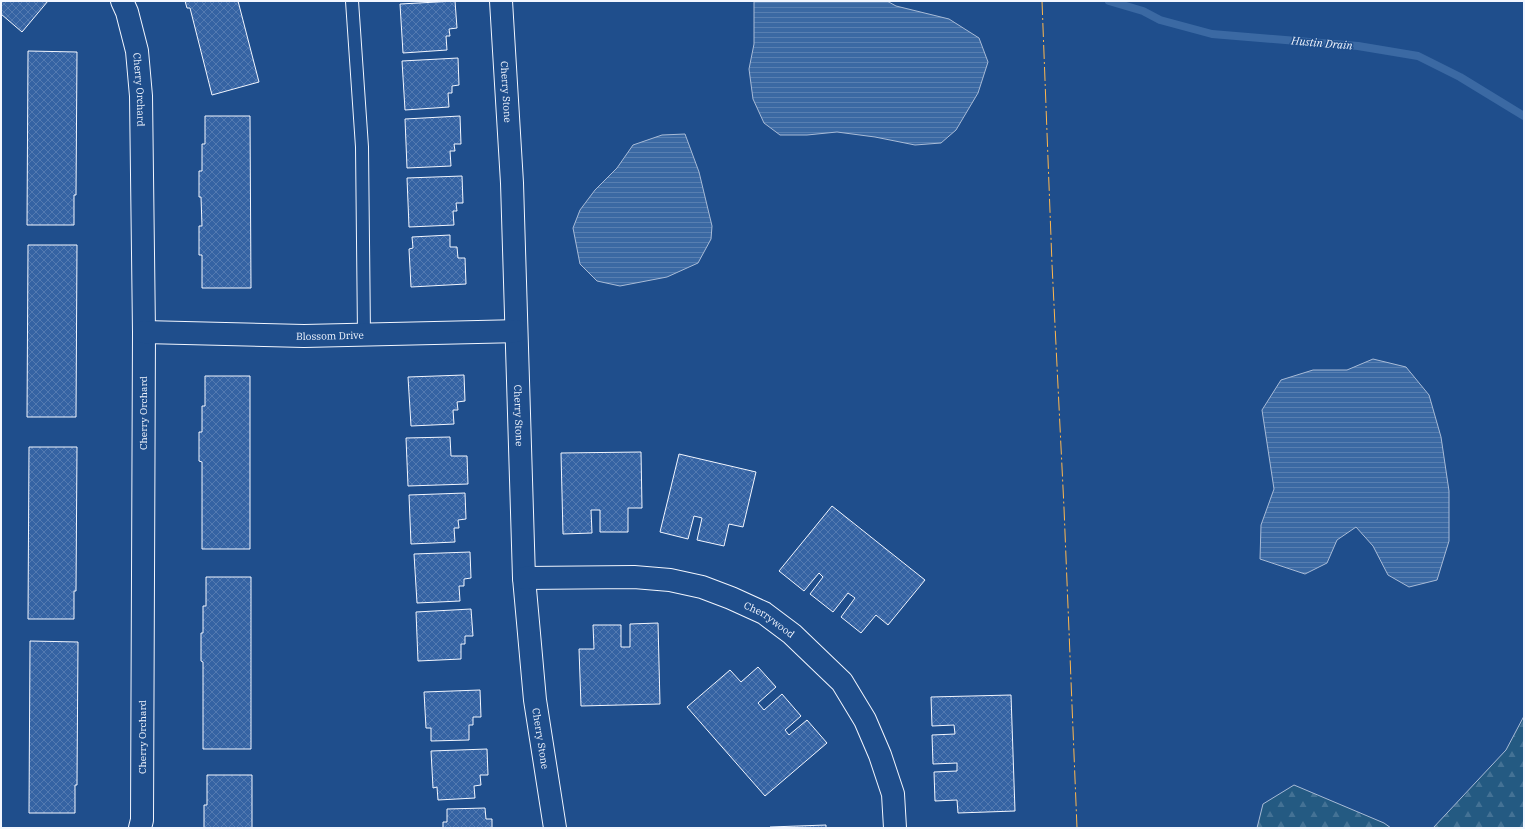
<svg xmlns="http://www.w3.org/2000/svg" width="1525" height="829" font-family="'IBM Plex Serif',serif">
  <style>
    .forest { fill: url(#forest-firs); stroke: #a8bbd7 }
    .water { fill: url(#water-rules); stroke: #a8bbd7 }
    .lines { fill: none; stroke-linecap: round; stroke-linejoin: round }
    .stream { stroke: #3b69a3; stroke-width: 8 }
    .building { fill: url(#building-cross-hatch); stroke: #f2f6ff }
    .lane-casing { stroke: #f2f6ff; stroke-width: 14 }
    .street-casing { stroke: #f2f6ff; stroke-width: 24 }
    .lane { stroke: #1f4e8c; stroke-width: 12 }
    .street { stroke: #1f4e8c; stroke-width: 22 }
    .power { stroke: #ffb74d; stroke-width: 1; stroke-dasharray: 14 3 2 3; stroke-linecap: butt }
    .labels { text-anchor: middle; stroke-width: 3; stroke-linejoin: round; paint-order: stroke }
    .street-label { font-size: 10px; fill: #f2f6ff; stroke: #1f4e8c }
    .water-label { font-size: 11px; font-style: italic; fill: #f2f6ff; stroke: #1f4e8c }
  </style>
  <defs>
    <pattern id="forest-firs" width="22" height="20" patternUnits="userSpaceOnUse"><rect width="22" height="20" fill="#245a82"/><path d="M5 1l3.5 6h-7zM16 11l3.5 6h-7z" fill="#447295"/></pattern>
    <pattern id="water-rules" width="6" height="5" patternUnits="userSpaceOnUse"><rect width="6" height="5" fill="#3b69a3"/><path d="M0 2.5h6" fill="none" stroke="#587fb1"/></pattern>
    <pattern id="building-cross-hatch" width="8" height="8" patternUnits="userSpaceOnUse"><rect width="8" height="8" fill="#3563a3"/><path d="M0 0l8 8M0 8l8-8" fill="none" stroke="#537ab1"/></pattern>
  </defs>
  <rect width="100%" height="100%" fill="#1f4e8c"/>
  <path class="forest" d="M1524,716V828H1433L1506,750Z
    M1294,785L1384,823L1391,828H1257L1263,804Z"/>
  <path class="water" d="M754,1H887L896,6L949,19L979,38L988,62L978,93L956,130L941,143L915,145L875,137L837,132L807,135H780L764,123L753,99L749,69L754,44Z
    M685,134L699,172L712,226L711,239L698,263L667,277L620,286L597,281L580,264L573,228L580,210L595,190L617,168L633,145L662,135Z
    M1373,359L1406,367L1429,395L1441,437L1449,491V541L1437,580L1409,587L1388,575L1373,546L1356,527L1337,540L1327,563L1305,574L1260,559L1261,525L1274,489L1262,410L1281,380L1313,370H1347Z"/>
  <g class="lines">
    <path class="stream" d="M1109,1L1143,11L1160,20L1212,34L1358,46L1418,56L1460,77L1524,116"/>
  </g>
  <path class="building" d="M1,1H48L22,32L1,14Z
    M185,1H238L259,82L212,95L190,8H187Z
    M455,1L457,28L449,29L450,36H446L447,50L403,53L400,4Z
    M28,51L77,52L76,195H74V225H27Z
    M458,58L459,85L452,86V93H448L449,107L405,110L402,61Z
    M205,116H250L251,288H202V255H199V226H202L201,197H199V171H202V144H205Z
    M460,116L461,144H454L455,151H450L451,166L407,168L405,119Z
    M462,176L463,203H456L457,211H453L454,225L409,227L407,178Z
    M450,235V247H457L458,258H465L466,284L411,287L409,249L413,248L412,237Z
    M28,245H77L76,417H27Z
    M464,375L465,401L457,402L458,410H453L454,424L411,426L408,377Z
    M205,376H250V549H202V462L199,461V432H202V406H205Z
    M450,437L451,456H467L468,484L408,486L406,438Z
    M29,447H77L76,591H74V619H28Z
    M641,452L642,508H628V532H600V510H591L592,533L563,534L561,453Z
    M679,454L756,472L743,527L729,524L724,546L697,540L702,518L694,516L688,539L660,532Z
    M465,493L466,519L458,520L459,528H454L455,542L411,544L409,495Z
    M832,506L925,580L888,625L876,615L861,633L841,617L855,598L848,593L833,612L810,594L823,577L819,573L804,591L779,571Z
    M470,552L471,578L464,579V586H459L460,601L417,603L414,554Z
    M206,577H251V749H203V662L201,661V633H203V606H206Z
    M471,609L473,636H465V644H461V659L418,661L416,612Z
    M658,623L660,704L581,706L579,649H594L593,625H621V647H630V624Z
    M30,641L78,642L77,785H75V813H29Z
    M758,667L776,687L758,703L764,710L782,694L801,716L785,730L789,735L807,720L827,743L765,796L687,707L730,670L741,682Z
    M480,690L481,717H473V725H469V740L431,741V728H426L424,692Z
    M1011,695L1015,811L958,813L957,800L935,801L934,772L957,771V763L933,764L932,735L955,734L954,725L932,726L931,697Z
    M487,749L488,775H480L481,785L474,786L475,798L438,800L437,787L433,788L431,751Z
    M207,775H252V828H204V805H207Z
    M485,808L486,819H492V828H443V822H447V809Z
    M826,825V828H770V827Z"/>
  <g class="lines">
    <defs>
      <path id="lane" d="M352,1L362,147L364,335"/>
      <g id="street">
        <path id="s1" d="M122,1L127,12L137,51L141,96L144,332L142,820L140,828"/>
        <path id="s2" d="M501,1L512,183L524,578L535,700L555,828"/>
        <path id="s3" d="M144,332L304,336L516,331"/>
        <path id="s4" d="M524,578L634,577L670,580L702,587L731,598L764,613L792,634L842,682L865,720L880,755L893,794L895,828"/>
      </g>
    </defs>
    <use href="#lane" class="lane-casing"/>
    <use href="#street" class="street-casing"/>
    <use href="#lane" class="lane"/>
    <use href="#street" class="street"/>
    <path class="power" d="M1042,1L1052,264L1064,508L1077,828"/>
  </g>
  <g class="labels">
    <g class="street-label">
      <text dy="4" stroke="none"><textPath href="#s1" startOffset="91">Cherry Orchard</textPath></text>
      <text dy="4" stroke="none"><textPath href="#s2" startOffset="91">Cherry Stone</textPath></text>
      <text dy="4" stroke="none"><textPath href="#s3" startOffset="186">Blossom Drive</textPath></text>
      <text transform="translate(143 413) rotate(-90)" y="4">Cherry Orchard</text>
      <text dy="4" stroke="none"><textPath href="#s2" startOffset="415">Cherry Stone</textPath></text>
      <text dy="4" stroke="none"><textPath href="#s4" startOffset="254">Cherrywood</textPath></text>
      <text transform="translate(142 737) rotate(-90)" y="4">Cherry Orchard</text>
      <text dy="4" stroke="none"><textPath href="#s2" startOffset="739">Cherry Stone</textPath></text>
    </g>
    <g class="water-label">
      <text transform="translate(1322 43) rotate(5)" y="4">Hustin Drain</text>
    </g>
  </g>
  <rect width="1525" height="829" fill="none" stroke="#f2f6ff" stroke-width="4"/>
</svg>
